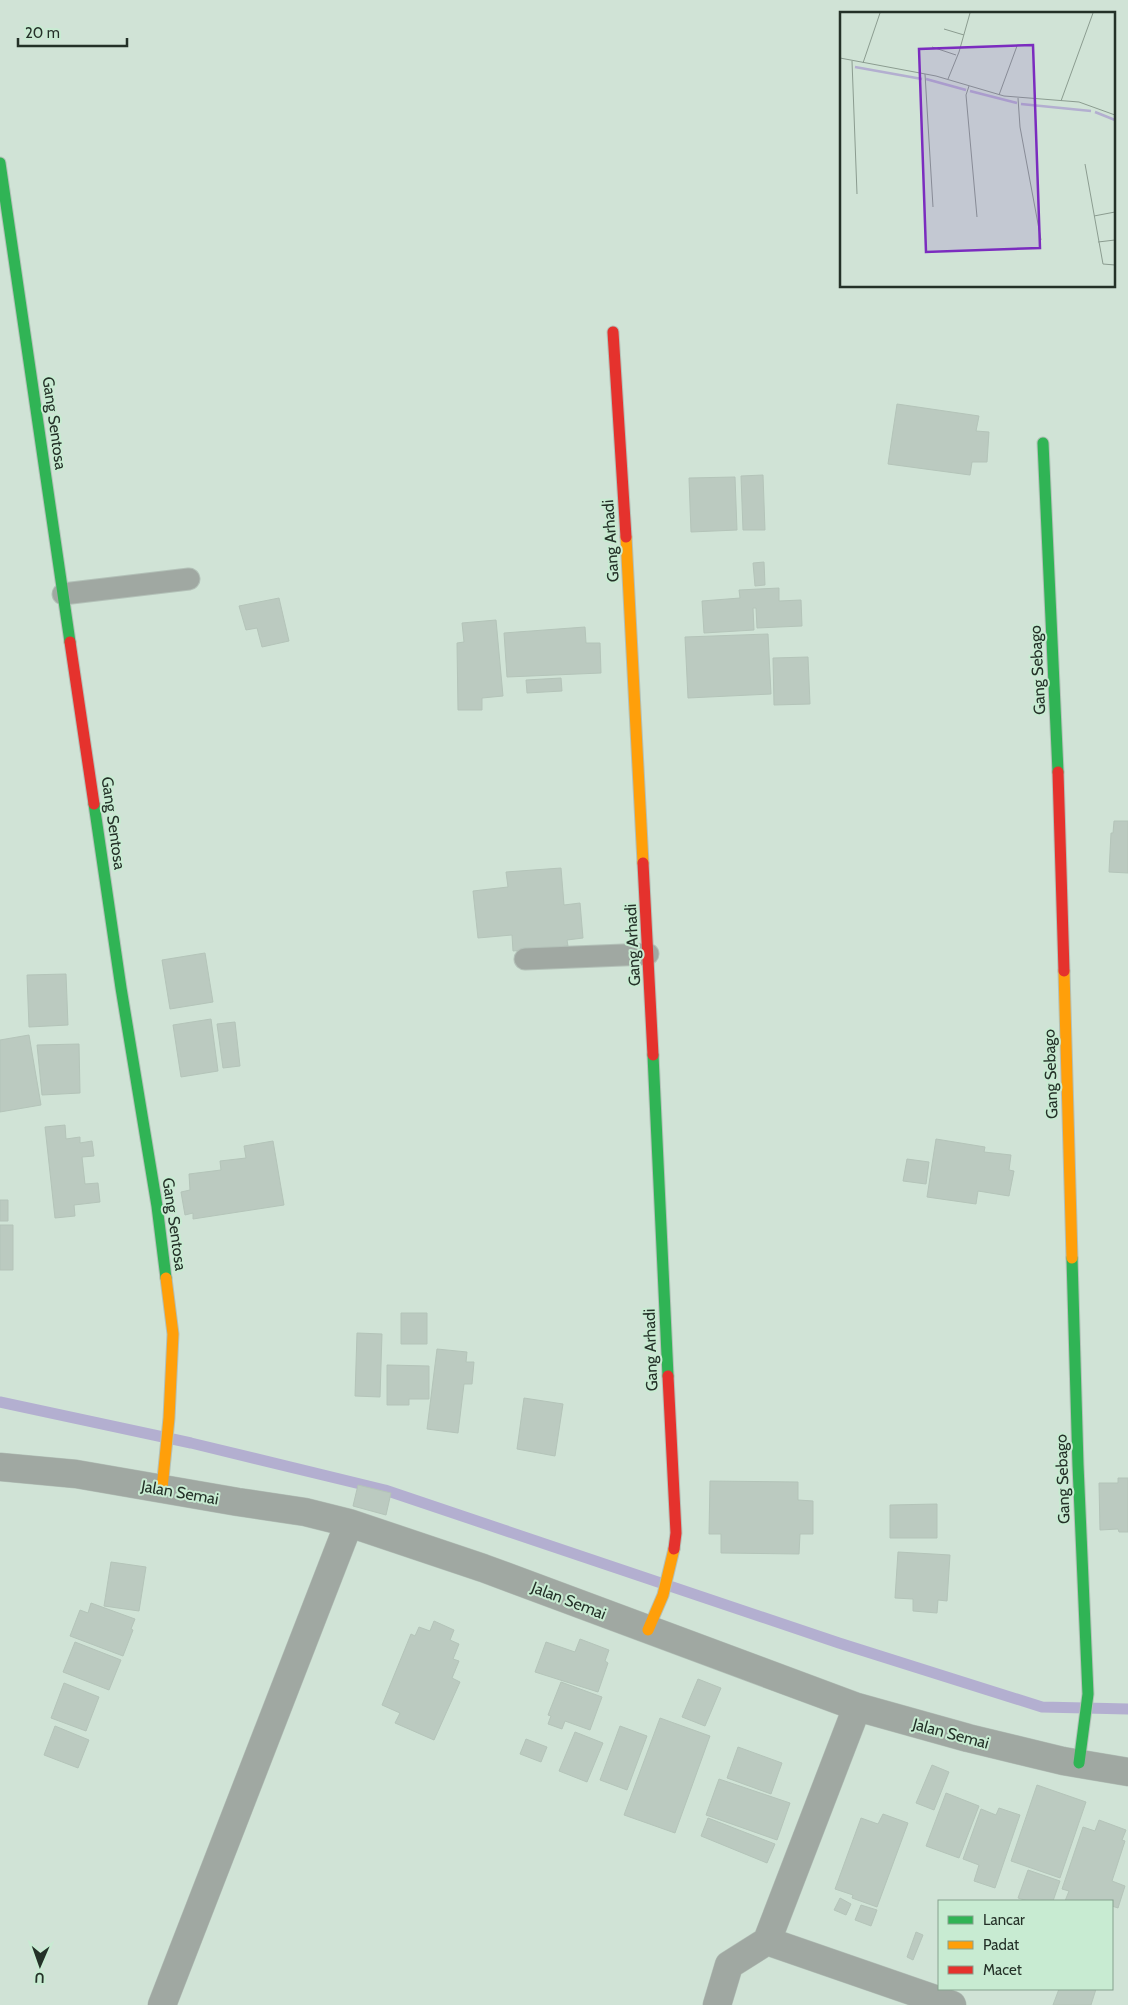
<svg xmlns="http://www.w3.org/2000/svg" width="1128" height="2005" font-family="Cabin,sans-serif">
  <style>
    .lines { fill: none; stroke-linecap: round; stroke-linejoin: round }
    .stream { stroke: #b3afd0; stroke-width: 11 }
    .building { fill: #bbcac0; stroke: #b4c4b9 }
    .lane-casing { stroke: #b3c1b8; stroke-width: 23 }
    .street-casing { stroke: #b3c1b8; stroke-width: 29 }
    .fast-casing { stroke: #b3c1b8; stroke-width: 13 }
    .slow-casing { stroke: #b3c1b8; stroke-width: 13 }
    .jam-casing { stroke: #b3c1b8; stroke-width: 13 }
    .lane { stroke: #a0a8a2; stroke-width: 21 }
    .street { stroke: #a0a8a2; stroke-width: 28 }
    .fast { stroke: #30b455; stroke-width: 11 }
    .slow { stroke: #ff9f0a; stroke-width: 11 }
    .jam { stroke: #e5322d; stroke-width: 11 }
    .labels { text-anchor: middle; stroke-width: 4; stroke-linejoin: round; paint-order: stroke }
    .street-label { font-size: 16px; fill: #243128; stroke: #c8ebd2 }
    .inset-river { fill: none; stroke: #b3afd0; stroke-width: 2.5 }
    .inset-road { fill: none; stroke: #8b9c90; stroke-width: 1 }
    .view { fill: #7b2cbf; fill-opacity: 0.15; stroke: #7b2cbf; stroke-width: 2.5 }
    .inset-edge { fill: none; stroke: #243128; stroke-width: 2.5 }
  </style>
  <rect width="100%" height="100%" fill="#d0e3d6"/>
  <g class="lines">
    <path class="stream" d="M0,1402L191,1443L385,1490L839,1643L1042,1707L1128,1709"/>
  </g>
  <path class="building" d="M897,404L979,416L976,431L989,432L987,462H972L970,475L888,464Z
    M763,475L765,530H743L741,476Z
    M735,477L737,530L691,532L689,478Z
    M764,562L765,585L755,586L753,563Z
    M779,588V601L801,600L802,626L757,628L756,608H753L754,630L704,633L702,601L740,598L739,590Z
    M279,598L289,641L262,647L257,628L246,630L239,606Z
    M496,620L503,696L482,698V710H458L457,643L464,642L462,623Z
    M585,627L586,643H600L601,673L507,677L504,633Z
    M768,634L771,694L688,698L685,637Z
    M808,657L810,704L774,705L773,658Z
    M561,678L562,691L527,693L526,680Z
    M1114,821H1128V873L1109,872L1111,833H1113Z
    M561,868L564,905L580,903L583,938L567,940L568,946L513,951L512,935L478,938L473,891L508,887L506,872Z
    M205,953L213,1002L170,1009L162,960Z
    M66,974L68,1025L29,1027L27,975Z
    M211,1019L218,1071L181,1077L173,1025Z
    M235,1022L240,1066L223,1068L217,1024Z
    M29,1035L41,1105L0,1112V1040Z
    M79,1044L80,1093L42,1095L37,1045Z
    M65,1125L66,1139L80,1137V1143L92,1141L94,1156L82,1157L85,1184L98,1183L100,1202L74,1205L75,1216L55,1218L45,1127Z
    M936,1139L985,1147L984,1152L1011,1155L1009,1170L1014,1171L1009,1196L978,1191L976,1204L927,1197Z
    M273,1141L284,1205L193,1219V1213L185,1215L181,1192L190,1190L189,1174L221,1170L220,1161L246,1158L244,1146Z
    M907,1159L929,1162L926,1184L903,1181Z
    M0,1200H8V1221H0Z
    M0,1225H13V1270H0Z
    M401,1313H427V1344H401Z
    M357,1333L382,1334L380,1397L355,1396Z
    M437,1349L467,1352L466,1362H474L472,1384H464L458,1433L427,1429Z
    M387,1365L429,1366V1399H409V1405H387Z
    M524,1398L563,1404L555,1456L517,1449Z
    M1118,1478H1128V1532H1119L1118,1529L1100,1530L1099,1483H1118Z
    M710,1481L798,1482V1500L813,1501V1534H800L799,1554L721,1553V1534H709Z
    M358,1485L391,1493L386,1515L353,1506Z
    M937,1504V1538H890V1505Z
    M898,1552L950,1555L947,1601L938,1600L937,1613L913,1611V1599L895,1598Z
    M111,1562L146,1567L139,1611L104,1606Z
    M91,1603L135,1619L131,1629L133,1630L123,1656L70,1636L80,1610L88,1613Z
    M434,1621L454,1630L450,1640L459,1644L453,1659L459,1661L452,1678L460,1682L434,1740L395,1723L400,1713L382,1705L411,1634L415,1636L419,1627L430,1631Z
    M580,1639L609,1650L605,1661L608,1663L598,1692L535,1672L546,1642L575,1652Z
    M75,1642L121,1660L109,1690L63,1672Z
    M698,1679L721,1688L705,1726L682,1717Z
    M561,1682L602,1697L590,1730L565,1721L562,1729L548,1724L551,1716L548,1715Z
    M64,1683L99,1697L86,1731L51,1718Z
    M660,1718L710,1736L675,1833L624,1815Z
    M55,1726L89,1740L78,1768L44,1755Z
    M620,1726L647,1736L627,1790L600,1780Z
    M575,1732L603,1743L587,1782L559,1771Z
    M526,1739L547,1747L541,1762L520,1754Z
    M738,1747L782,1763L771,1794L727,1778Z
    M932,1765L949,1772L934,1810L916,1803Z
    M719,1779L790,1803L777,1840L706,1815Z
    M1037,1785L1086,1802L1060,1878L1011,1861Z
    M946,1793L979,1806L959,1858L926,1846Z
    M999,1808L1020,1815L995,1888L974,1881L979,1865L963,1859L981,1809L996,1815Z
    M883,1814L908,1823L877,1907L852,1898L853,1895L835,1889L861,1818L878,1824Z
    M708,1818L775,1844L767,1863L701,1836Z
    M1099,1820L1126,1830L1122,1840L1125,1841L1112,1881L1125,1886L1118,1908L1112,1906V1901H1065L1069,1891L1062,1889L1083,1827L1095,1831Z
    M1028,1870L1060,1881L1053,1901H1028L1018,1898Z
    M840,1898L851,1904L846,1915L834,1910Z
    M861,1905L877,1910L871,1926L855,1920Z
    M916,1932L923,1935L913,1960L907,1957Z
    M1059,1989H1096L1091,2005H1053Z"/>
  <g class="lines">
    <defs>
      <path id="lane" d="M63,594L189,579
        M525,959L648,954"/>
      <path id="street" d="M0,1467L76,1474L238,1502L305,1512L349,1523L483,1568L857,1707L968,1738L1063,1761L1128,1772
        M767,1941L952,2005
        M162,2005L349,1523
        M717,2005L729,1965L767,1941L857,1707"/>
      <path id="fast" d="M0,163L70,642
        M1043,443L1058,772
        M94,804L121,988L157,1206L166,1278
        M653,1055L668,1376
        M1072,1258L1078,1465L1088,1694L1079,1763"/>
      <path id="slow" d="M626,537L643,863
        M1064,971L1072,1258
        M162,1489L169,1418L173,1334L166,1278
        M648,1630L663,1595L674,1549"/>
      <path id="jam" d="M613,332L626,537
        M70,642L94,804
        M1058,772L1064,971
        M643,863L653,1055
        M668,1376L676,1533L674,1549"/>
    </defs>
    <use href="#lane" class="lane-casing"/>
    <use href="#street" class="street-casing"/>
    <use href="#fast" class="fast-casing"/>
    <use href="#slow" class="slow-casing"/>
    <use href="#jam" class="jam-casing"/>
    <use href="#lane" class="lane"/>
    <use href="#street" class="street"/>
    <use href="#fast" class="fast"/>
    <use href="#slow" class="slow"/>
    <use href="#jam" class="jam"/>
  </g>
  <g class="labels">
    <g class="street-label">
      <text transform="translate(55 423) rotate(82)" y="6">Gang Sentosa</text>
      <text transform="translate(610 541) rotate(-94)" y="6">Gang Arhadi</text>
      <text transform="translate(1037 670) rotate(-93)" y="6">Gang Sebago</text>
      <text transform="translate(114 823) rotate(82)" y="6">Gang Sentosa</text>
      <text transform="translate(632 945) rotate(-93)" y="6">Gang Arhadi</text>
      <text transform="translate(1050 1074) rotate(-92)" y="6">Gang Sebago</text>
      <text transform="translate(175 1224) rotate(82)" y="6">Gang Sentosa</text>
      <text transform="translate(650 1350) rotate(-92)" y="6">Gang Arhadi</text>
      <text transform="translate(1062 1479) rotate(-92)" y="6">Gang Sebago</text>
      <text transform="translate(180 1492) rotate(10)" y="6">Jalan Semai</text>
      <text transform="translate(569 1600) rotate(21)" y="6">Jalan Semai</text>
      <text transform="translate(951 1733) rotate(15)" y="6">Jalan Semai</text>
    </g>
  </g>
  <g transform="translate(840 12)">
    <rect width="275" height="275" fill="#d0e3d6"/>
    <path class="inset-river" d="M15,55L82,67M86,67L126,78M130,79L177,91M181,92L251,99M255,100L275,108"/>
    <path class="inset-road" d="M104,17L124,23M92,35L116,43M0,46L96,64L164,84L239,90L275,103M12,49L17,182M23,51L40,1M85,62L93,195M108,67L119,40L130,1M129,74L126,83L137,205M159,83L177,34M178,86L180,115L201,228M221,89L253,1M245,152L263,252L275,253M254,204L275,200M258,230L275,228"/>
    <path class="view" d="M193,33L200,236L86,240L79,37Z"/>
    <rect width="275" height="275" class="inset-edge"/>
  </g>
  <rect x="938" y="1900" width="175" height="90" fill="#c8ebd2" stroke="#86a18e"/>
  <rect x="948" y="1916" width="25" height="8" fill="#30b455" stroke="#86a18e"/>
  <text x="983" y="1925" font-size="15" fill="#243128">Lancar</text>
  <rect x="948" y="1941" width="25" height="8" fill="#ff9f0a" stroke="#86a18e"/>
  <text x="983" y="1950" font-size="15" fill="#243128">Padat</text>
  <rect x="948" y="1966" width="25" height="8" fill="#e5322d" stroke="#86a18e"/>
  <text x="983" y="1975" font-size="15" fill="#243128">Macet</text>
  <g transform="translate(40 1965) rotate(182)" stroke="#c8ebd2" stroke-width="4" paint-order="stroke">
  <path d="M0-4L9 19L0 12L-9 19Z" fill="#243128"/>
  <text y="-8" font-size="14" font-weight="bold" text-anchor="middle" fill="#243128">U</text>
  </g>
  <path d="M18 38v8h109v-8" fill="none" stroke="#243128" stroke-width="2.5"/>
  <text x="25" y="38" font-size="15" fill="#243128" stroke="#c8ebd2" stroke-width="4" paint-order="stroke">20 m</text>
</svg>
